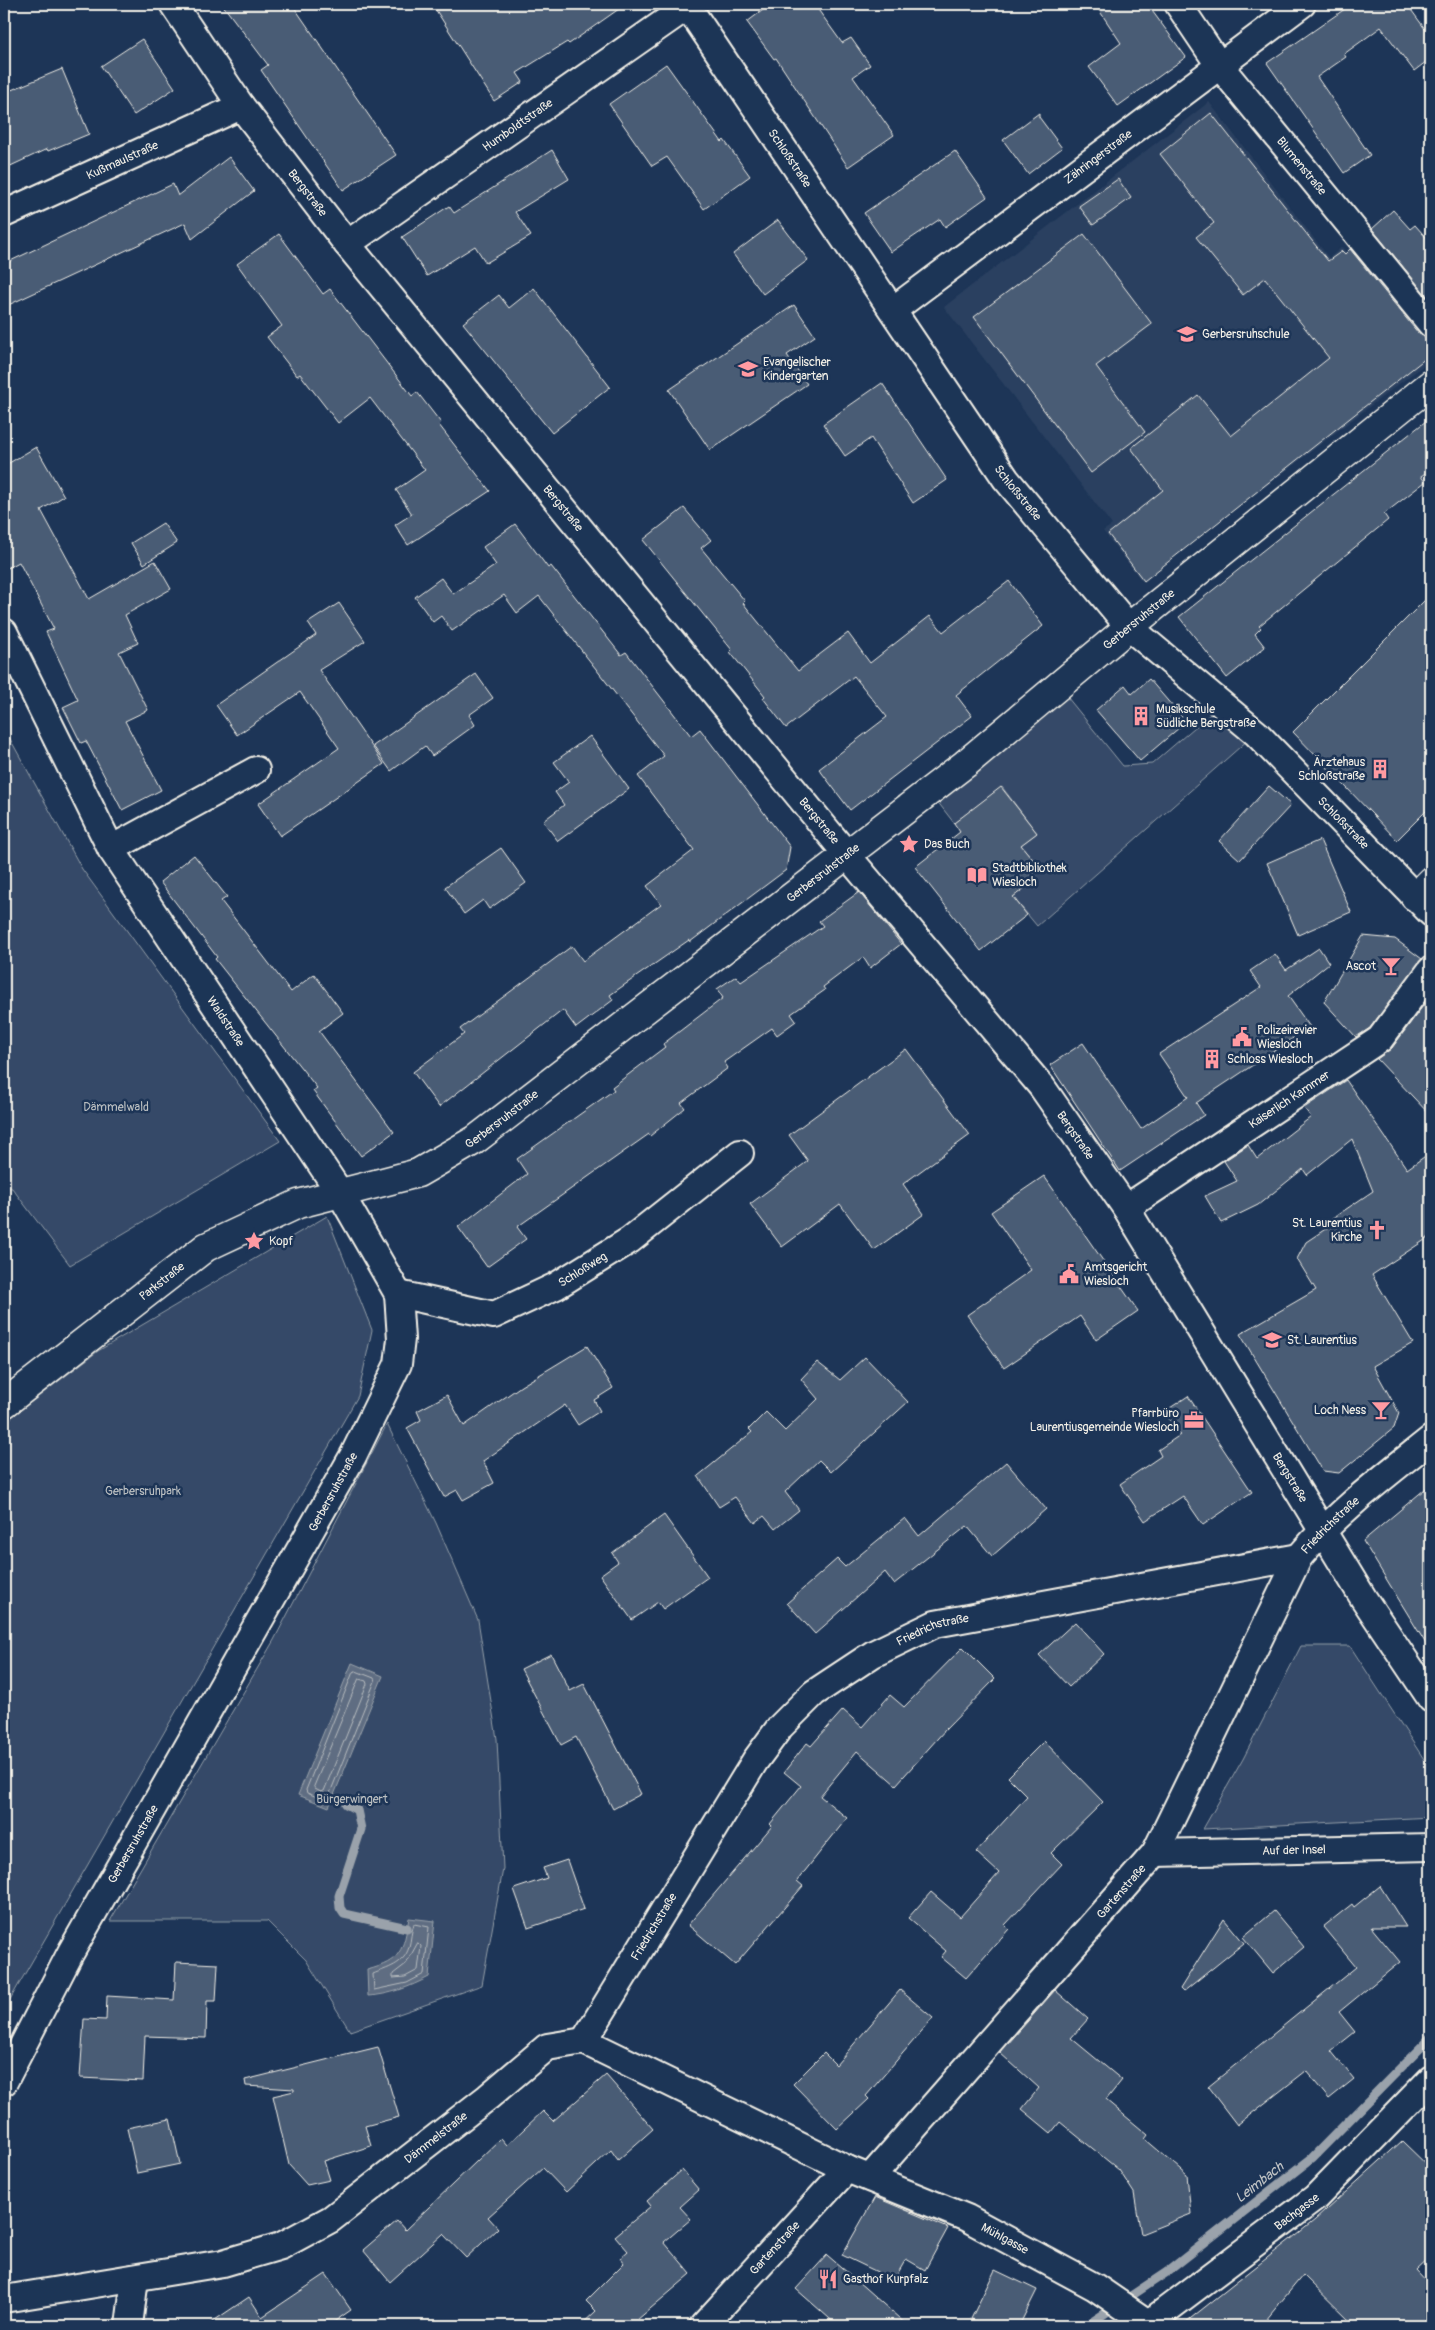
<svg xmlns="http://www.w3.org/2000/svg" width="1435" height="2330" font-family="Pangolin,sans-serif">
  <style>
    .built { fill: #2a4060 }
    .green { fill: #354a67; stroke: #949ea8 }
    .water { fill: #5e6d82; stroke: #9aa2ab }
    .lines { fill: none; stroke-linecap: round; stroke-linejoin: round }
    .shore { stroke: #b8bcbf; stroke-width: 1 }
    .stream { stroke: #9aa2ab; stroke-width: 9 }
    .building { fill: #485b74; stroke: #f4f1e8 }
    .street-casing { stroke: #f4f1e8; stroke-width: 30 }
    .secondary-casing { stroke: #f4f1e8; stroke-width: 31 }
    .street { stroke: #1d3557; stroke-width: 26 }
    .secondary { stroke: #1d3557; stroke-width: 28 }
    .labels { text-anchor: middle; stroke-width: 5; stroke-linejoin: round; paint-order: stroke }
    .street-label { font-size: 12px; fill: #f4f1e8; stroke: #1d3557 }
    .poi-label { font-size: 12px; fill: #f4f1e8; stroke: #1d3557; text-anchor: start }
    .park-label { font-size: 12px; fill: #bbbfc1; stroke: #1d3557 }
    .water-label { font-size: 14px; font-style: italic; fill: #c0c3c4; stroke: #1d3557 }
  </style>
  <rect width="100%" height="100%" fill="#1d3557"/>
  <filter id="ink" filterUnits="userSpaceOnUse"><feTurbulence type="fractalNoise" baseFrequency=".02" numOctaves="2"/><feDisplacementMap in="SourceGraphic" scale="10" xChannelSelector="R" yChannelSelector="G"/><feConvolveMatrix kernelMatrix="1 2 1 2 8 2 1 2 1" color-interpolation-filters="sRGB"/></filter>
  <g filter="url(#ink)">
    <path class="built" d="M1209,102L1329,258L1342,247L1429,361L1142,581L1103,531L1112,525L944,307Z"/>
    <path class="green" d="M1059,687L1123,766L1152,764L1216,709L1249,739L1037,926L1013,897L1031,883L1035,862L1021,845L1037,833L1002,787L954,823L930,792Z
      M4,728L82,869L280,1141L70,1265L12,1188L4,1187Z
      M327,1216L372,1330L358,1396L4,2010V1423L98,1351Z
      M387,1424L436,1523L478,1620L497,1739L503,1869L482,1985L350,2031L306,1960L267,1921H110L274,1640Z
      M1301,1646H1350L1431,1770V1817L1203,1829L1243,1759Z"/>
    <path class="water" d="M352,1663L383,1676L329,1807L298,1795Z
      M409,1918L435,1921L429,1977C410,1987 389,1995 368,1996L367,1970C402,1961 403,1950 409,1918Z"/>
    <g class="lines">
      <path class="shore" d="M356,1671L374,1678L375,1681L328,1798L325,1800L307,1793L306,1790L353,1672Z
        M359,1679L366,1681L367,1684L324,1791L321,1792L315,1789L314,1787Z
        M414,1924L429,1927L424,1974L407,1983L374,1990L373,1974C387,1968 404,1965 409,1947C411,1940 411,1931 414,1924Z
        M418,1943L421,1946L418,1970L405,1977L393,1978V1974L406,1964Z"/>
      <path class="stream" d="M346,1804L357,1810L361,1829L339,1896L340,1908L344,1914L407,1928
        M1086,2326L1167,2272L1312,2158L1431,2037"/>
    </g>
    <path class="building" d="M222,4H292L396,155L343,190L261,70L268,65Z
      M432,4H626L569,44L567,42L517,73L523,82L494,101Z
      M771,4H814L842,43L851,38L870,65L853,77L894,135L848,167L776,58L774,59L747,22Z
      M1095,4H1147L1186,57L1118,106L1089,67L1121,43Z
      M1352,4H1414L1409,7L1431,37V58L1414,71L1381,27L1344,54L1346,57L1317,77L1370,155L1344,173L1267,63Z
      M142,39L175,88L134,115L101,66Z
      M666,64L722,142L724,140L750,176L704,209L667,157L652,166L609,104Z
      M62,69L89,134L48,151L47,149L4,169V93Z
      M1039,113V117L1062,148L1028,174L1003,140Z
      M1211,113L1328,261L1342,251L1345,254L1350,249L1419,334L1431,339V354L1144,581L1108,534L1163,490L1131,448L1198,395L1231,436L1329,358L1265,278L1243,295L1196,237L1214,223L1160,154Z
      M552,150L569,179L515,212L531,236L486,263L475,246L427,276L402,237L449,206L454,213Z
      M955,151L987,197L945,227L940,219L891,252L864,213Z
      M229,157L254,191L192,239L185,223L4,307V264L173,184L178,196Z
      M1118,179L1131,198L1093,225L1079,206Z
      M1393,210L1410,229L1415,225L1431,243V301L1372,229Z
      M778,220L808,260L763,294L733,254Z
      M279,234L323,294L330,289L412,396L417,392L441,423L439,425L490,491L408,545L395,525L412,514L396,490L425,470L370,398L338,423L300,374L297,376L267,337L282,326L237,264Z
      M1084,234L1152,324L1096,366L1145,432L1091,473L974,317Z
      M534,288L610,387L552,433L463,323L499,295L509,308Z
      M794,305L815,336L787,355L807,384L710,450L669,390Z
      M882,383L947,480L913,503L871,438L845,456L823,424Z
      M1431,417V469L1421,476L1425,482L1384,514L1388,520L1259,626L1261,628L1255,634L1265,647L1227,678L1179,617Z
      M36,447L64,496L41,510L89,599L155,561L171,589L125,615L138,643L119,652L148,710L125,721L161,790L122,810L86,741L81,743L63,707L78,700L46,632L54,629L19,562L4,570V466Z
      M684,508L711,540L701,548L745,601L743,603L798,671L848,633L870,663L930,616L943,632L1009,581L1043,626L956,695L972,716L850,810L819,769L887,717L854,676L786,728L763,698L765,696L730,652L732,650L643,540Z
      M163,523L177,543L144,564L131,543Z
      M515,524L548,568L551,566L621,655L626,652L691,736L700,729L790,847L786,870L690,942L689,940L610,995L613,1000L576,1028L563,1010L439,1107L413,1072L464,1034L460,1029L572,946L583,961L661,904L647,886L694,850L638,776L664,756L539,596L517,613L504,595L452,631L441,616L433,622L415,597L441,578L453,594L496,565L483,547Z
      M1431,594V806L1397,840L1293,732Z
      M339,603L365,641L319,670L384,764L280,836L258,804L339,748L300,692L237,735L216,705L316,635L308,623Z
      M476,674L493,698L469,715L475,725L432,756L425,746L391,771L373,746Z
      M1149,679L1186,722L1140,761L1096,710L1125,685L1132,694Z
      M590,736L629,789L558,841L543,821L564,805L555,792L569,782L554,762Z
      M1269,786L1291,805L1240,860L1219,841Z
      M1001,787L1037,833L1021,845L1035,862L1031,883L1013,897L1027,915L981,951L915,867L960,832L954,823Z
      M1320,840L1351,912L1298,935L1267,863Z
      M501,848L526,883L489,909L483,900L464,914L445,887Z
      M194,855L227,897L221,901L291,992L314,974L343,1013L319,1031L394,1132L361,1156L313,1091L317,1088L215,959L217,957L160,882Z
      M859,892L901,944L870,968L863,957L823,987L825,990L791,1014L796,1021L777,1035L772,1028L724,1062L728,1068L681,1103L685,1108L650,1136L649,1134L517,1227L526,1239L487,1267L458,1227L527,1174L517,1159L614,1090L612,1087L665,1047L663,1044L723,998L717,989L736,976L741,982L823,926L819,921Z
      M1363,936L1395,939L1422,959L1370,1028L1356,1037L1324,1002Z
      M1319,948L1329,963L1288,996L1310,1027L1196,1103L1204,1115L1120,1171L1050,1065L1083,1043L1141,1129L1188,1097L1159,1054L1261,987L1250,971L1275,954L1286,970Z
      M1431,995V1116L1377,1059L1392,1048Z
      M906,1049L970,1135L903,1184L924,1214L874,1250L840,1204L782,1247L750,1204L808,1161L789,1135Z
      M1346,1080L1407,1169L1431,1152V1236L1372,1275L1413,1343L1373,1366L1399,1413L1394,1428L1339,1473L1323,1471L1240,1334L1316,1290L1297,1259L1306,1242L1333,1224L1330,1220L1373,1191L1352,1139L1307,1175L1303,1169L1258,1205L1221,1223L1205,1196L1237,1181L1224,1161L1248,1145L1257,1159L1311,1117L1304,1108Z
      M1044,1176L1138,1311L1096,1340L1080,1316L1004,1368L967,1315L1031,1270L991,1212Z
      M587,1346L613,1388L594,1400L600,1411L578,1425L565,1405L483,1461L494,1483L463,1500L457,1490L444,1497L407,1428L421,1420L417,1411L447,1395L464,1426L521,1386Z
      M865,1357L908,1402L831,1472L819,1460L785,1492L799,1510L775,1529L764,1516L755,1523L735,1497L719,1507L698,1476L752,1432L749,1429L766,1412L785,1431L818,1399L801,1379L817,1362L840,1380Z
      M1188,1396L1252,1492L1203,1525L1183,1496L1145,1521L1120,1484L1161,1456L1158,1450L1180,1435L1164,1412Z
      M1006,1462L1046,1509L992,1556L967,1526L894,1584L885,1572L815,1634L787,1603L837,1559L845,1567L905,1518L919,1536Z
      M1431,1484V1652L1363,1541Z
      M664,1515L708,1577L663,1609L658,1602L632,1620L600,1575L618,1562L612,1553Z
      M1075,1622L1104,1654L1069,1687L1039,1655Z
      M963,1647L995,1679L946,1729L896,1785L857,1751L820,1796L847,1818L797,1881L803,1886L735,1965L688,1925L772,1826L770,1824L801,1786L784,1772L807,1743L811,1746L843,1710L862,1727L890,1695L904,1707Z
      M551,1654L570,1691L584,1684L641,1794L613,1809L576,1737L561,1745L521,1669Z
      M1044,1741L1103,1802L1051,1853L1062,1864L1005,1925L1009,1929L966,1978L941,1957L946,1951L908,1918L931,1892L960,1917L999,1873L976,1852L1027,1796L1008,1777Z
      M567,1860L584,1909L528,1928L514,1889L547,1878L543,1868Z
      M1380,1886L1406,1927H1371L1400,1962L1339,2012L1355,2032L1331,2051L1354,2079L1329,2099L1306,2071L1237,2125L1208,2087L1356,1967L1323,1927L1352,1904L1354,1907Z
      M1274,1911L1304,1947L1273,1973L1243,1937Z
      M1224,1919L1244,1943L1183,1992L1180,1989Z
      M176,1962L218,1964L216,2001H207L206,2038L145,2036L143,2081L80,2078L84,2019L106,2020L107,1996L174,2000Z
      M900,1990L933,2018L866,2096L869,2099L837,2129L793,2084L824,2053L836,2065Z
      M1055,1990L1088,2019L1071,2038L1122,2080L1106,2100L1148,2135L1145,2139L1187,2175L1191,2214L1141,2234L1134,2193L1119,2170L1060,2122L1051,2133L1022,2109L1039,2088L1000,2053Z
      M378,2047L399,2117L365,2126L371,2146L324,2161L330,2180L307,2185L289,2165L273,2096L294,2091V2089L246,2086L245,2080Z
      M606,2075L653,2129L618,2160L611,2150L566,2192L543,2168L488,2217L498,2228L466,2258L443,2234L390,2282L363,2250L397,2221L405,2230L501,2138L507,2145L543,2111L553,2121Z
      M170,2119L180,2164L137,2173L127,2128Z
      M1402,2141L1431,2169V2257L1416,2271L1431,2287V2326H1355L1303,2275L1261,2326H1181L1315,2220Z
      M682,2170L699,2190L680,2207L691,2219L664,2242L691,2274L630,2326H580L596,2311L586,2301L624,2263L620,2258L628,2251L615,2236L651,2206L647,2201Z
      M875,2197L948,2228L925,2270L906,2259L894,2280L842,2255Z
      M827,2255L848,2273L908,2326H838L796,2289Z
      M995,2270L1037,2290L1019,2326H986L971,2319Z
      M326,2274L351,2310L328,2326H206L249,2297L262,2317Z"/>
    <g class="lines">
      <defs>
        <g id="street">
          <path id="s1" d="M173,4L241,106L347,244L857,867L1042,1087L1126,1208L1364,1599L1431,1699"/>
          <path id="s2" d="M686,4L1006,479L1129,627L1256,733L1431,913"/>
          <path id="s3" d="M1178,4L1219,65L1431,324"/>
          <path id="s4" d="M4,214L241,106"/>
          <path id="s5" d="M347,244L688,6"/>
          <path id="s6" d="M893,310L1302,4"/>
          <path id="s7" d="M4,632L111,849L340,1193L398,1294L401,1339L398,1364L353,1456L71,1952L4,2082"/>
          <path d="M111,849L256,770"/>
          <path d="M1414,897L1431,880"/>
          <path id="s8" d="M1126,1208L1380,1039L1431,970"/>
          <path id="s9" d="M398,1294L494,1315L556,1286L630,1240L740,1153"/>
          <path id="s10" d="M1155,1853L1431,1847"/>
          <path id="s11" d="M584,2041L755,1761L780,1727L814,1693L873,1654L935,1624L1299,1557"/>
          <path id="s12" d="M870,2178L1155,1853L1299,1557C1338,1511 1385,1476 1431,1439"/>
          <path id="s13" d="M4,2299L223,2263L281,2246L331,2219L488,2097L547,2047L584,2041L847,2169L967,2218L1095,2287L1152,2326"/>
          <path d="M129,2326L135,2278"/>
          <path id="s14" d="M703,2326L847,2169"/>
          <path id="s15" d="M1145,2326L1315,2198L1431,2079"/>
        </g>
        <g id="secondary">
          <path id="s16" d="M4,1404L206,1247L298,1204L418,1173L475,1140L965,764L1129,627L1431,384"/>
        </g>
      </defs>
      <use href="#street" class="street-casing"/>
      <use href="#secondary" class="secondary-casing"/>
      <use href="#street" class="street"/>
      <use href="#secondary" class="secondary"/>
    </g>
  </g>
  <defs>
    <symbol id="school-bare" viewBox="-9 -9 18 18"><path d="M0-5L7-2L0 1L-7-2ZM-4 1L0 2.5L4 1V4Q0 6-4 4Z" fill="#ff9aa2" stroke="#1d3557" stroke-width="2.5" paint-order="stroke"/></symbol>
    <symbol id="building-bare" viewBox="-9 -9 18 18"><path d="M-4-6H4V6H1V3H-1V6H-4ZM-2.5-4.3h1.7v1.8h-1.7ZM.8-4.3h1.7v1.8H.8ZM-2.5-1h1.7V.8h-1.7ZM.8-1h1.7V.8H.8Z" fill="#ff9aa2" stroke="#1d3557" stroke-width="2.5" paint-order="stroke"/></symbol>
    <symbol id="sight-bare" viewBox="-9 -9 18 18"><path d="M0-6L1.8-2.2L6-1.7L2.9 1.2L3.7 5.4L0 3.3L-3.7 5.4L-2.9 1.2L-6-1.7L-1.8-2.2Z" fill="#ff9aa2" stroke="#1d3557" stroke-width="2.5" paint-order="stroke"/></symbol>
    <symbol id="library-bare" viewBox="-9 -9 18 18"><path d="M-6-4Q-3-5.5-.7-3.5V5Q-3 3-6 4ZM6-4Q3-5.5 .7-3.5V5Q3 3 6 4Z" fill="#ff9aa2" stroke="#1d3557" stroke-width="2.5" paint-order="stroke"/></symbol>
    <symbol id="bar-bare" viewBox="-9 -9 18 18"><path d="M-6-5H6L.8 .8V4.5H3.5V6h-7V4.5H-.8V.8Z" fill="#ff9aa2" stroke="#1d3557" stroke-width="2.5" paint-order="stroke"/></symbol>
    <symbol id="civic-bare" viewBox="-9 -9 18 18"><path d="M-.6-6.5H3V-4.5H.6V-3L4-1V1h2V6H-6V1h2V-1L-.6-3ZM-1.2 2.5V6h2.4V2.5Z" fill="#ff9aa2" stroke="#1d3557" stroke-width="2.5" paint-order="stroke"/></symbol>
    <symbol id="church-bare" viewBox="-9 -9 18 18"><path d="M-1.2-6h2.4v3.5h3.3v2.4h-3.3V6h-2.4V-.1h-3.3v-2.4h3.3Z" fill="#ff9aa2" stroke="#1d3557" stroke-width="2.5" paint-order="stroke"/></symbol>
    <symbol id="office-bare" viewBox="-9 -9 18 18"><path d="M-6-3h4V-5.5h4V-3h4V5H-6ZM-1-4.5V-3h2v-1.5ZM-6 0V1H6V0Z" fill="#ff9aa2" stroke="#1d3557" stroke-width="2.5" paint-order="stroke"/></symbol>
    <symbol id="restaurant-bare" viewBox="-9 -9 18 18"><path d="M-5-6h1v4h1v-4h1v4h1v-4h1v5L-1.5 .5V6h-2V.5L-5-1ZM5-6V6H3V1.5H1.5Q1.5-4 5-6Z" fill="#ff9aa2" stroke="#1d3557" stroke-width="2.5" paint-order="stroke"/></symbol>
  </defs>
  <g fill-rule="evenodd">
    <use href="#school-bare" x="1173" y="320" width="28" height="28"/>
    <use href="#school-bare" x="734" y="355" width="28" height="28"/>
    <use href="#building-bare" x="1127" y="702" width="28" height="28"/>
    <use href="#building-bare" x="1366" y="755" width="28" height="28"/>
    <use href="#sight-bare" x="895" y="830" width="28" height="28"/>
    <use href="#library-bare" x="963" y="861" width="28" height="28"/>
    <use href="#bar-bare" x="1377" y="952" width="28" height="28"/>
    <use href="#civic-bare" x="1228" y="1023" width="28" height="28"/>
    <use href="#building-bare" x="1198" y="1045" width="28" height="28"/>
    <use href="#church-bare" x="1363" y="1216" width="28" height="28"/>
    <use href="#sight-bare" x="240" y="1227" width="28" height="28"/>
    <use href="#civic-bare" x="1055" y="1260" width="28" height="28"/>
    <use href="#school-bare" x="1258" y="1326" width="28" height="28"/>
    <use href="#bar-bare" x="1367" y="1396" width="28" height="28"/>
    <use href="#office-bare" x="1180" y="1406" width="28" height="28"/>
    <use href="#restaurant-bare" x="814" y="2265" width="28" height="28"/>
  </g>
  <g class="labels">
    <g class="street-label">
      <text dy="4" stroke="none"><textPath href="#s5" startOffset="208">Humboldtstraße</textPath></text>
      <text dy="4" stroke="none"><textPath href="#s6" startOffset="256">Zähringerstraße</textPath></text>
      <text dy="4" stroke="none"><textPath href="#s2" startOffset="186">Schloßstraße</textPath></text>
      <text dy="4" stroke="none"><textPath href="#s4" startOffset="130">Kußmaulstraße</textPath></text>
      <text dy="4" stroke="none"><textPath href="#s3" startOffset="204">Blumenstraße</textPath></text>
      <text dy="4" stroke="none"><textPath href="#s1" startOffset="232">Bergstraße</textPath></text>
      <text dy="4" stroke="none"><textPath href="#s2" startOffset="591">Schloßstraße</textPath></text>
      <text dy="4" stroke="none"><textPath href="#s1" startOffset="638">Bergstraße</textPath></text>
      <text dy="4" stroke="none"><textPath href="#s16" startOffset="1391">Gerbersruhstraße</textPath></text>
      <text dy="4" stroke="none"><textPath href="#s1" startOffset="1042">Bergstraße</textPath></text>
      <text dy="4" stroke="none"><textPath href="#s2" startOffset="1056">Schloßstraße</textPath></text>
      <text dy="4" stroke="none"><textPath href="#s16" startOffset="986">Gerbersruhstraße</textPath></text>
      <text dy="4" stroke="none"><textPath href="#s7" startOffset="449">Waldstraße</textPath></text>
      <text dy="4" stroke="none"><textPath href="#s8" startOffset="196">Kaiserlich Kammer</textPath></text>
      <text dy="4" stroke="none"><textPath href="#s16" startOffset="581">Gerbersruhstraße</textPath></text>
      <text dy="4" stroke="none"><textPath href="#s1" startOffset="1448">Bergstraße</textPath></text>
      <text dy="4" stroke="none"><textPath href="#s9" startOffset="198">Schloßweg</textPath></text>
      <text dy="4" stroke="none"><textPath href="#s16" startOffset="200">Parkstraße</textPath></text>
      <text dy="4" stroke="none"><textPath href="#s1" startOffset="1852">Bergstraße</textPath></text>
      <text transform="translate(333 1492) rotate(-61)" y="4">Gerbersruhstraße</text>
      <text dy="4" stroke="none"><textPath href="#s12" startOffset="806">Friedrichstraße</textPath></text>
      <text dy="4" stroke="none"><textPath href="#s11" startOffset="554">Friedrichstraße</textPath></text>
      <text transform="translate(133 1844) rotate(-60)" y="4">Gerbersruhstraße</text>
      <text dy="4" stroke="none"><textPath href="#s10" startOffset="139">Auf der Insel</textPath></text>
      <text dy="4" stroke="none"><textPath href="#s12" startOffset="381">Gartenstraße</textPath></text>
      <text dy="4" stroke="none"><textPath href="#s11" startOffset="134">Friedrichstraße</textPath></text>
      <text dy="4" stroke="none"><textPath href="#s13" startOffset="472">Dämmelstraße</textPath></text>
      <text dy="4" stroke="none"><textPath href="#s15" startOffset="190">Bachgasse</textPath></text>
      <text dy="4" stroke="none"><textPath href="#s13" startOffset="1118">Mühlgasse</textPath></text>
      <text dy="4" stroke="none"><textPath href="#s14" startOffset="106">Gartenstraße</textPath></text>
    </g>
    <g class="poi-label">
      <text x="1202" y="338">Gerbersruhschule</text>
      <text x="763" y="366">Evangelischer<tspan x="763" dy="14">Kindergarten</tspan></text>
      <text x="1156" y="713">Musikschule<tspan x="1156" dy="14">Südliche Bergstraße</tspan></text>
      <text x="1365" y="766" text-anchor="end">Ärztehaus<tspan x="1365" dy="14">Schloßstraße</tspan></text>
      <text x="924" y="848">Das Buch</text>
      <text x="992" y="872">Stadtbibliothek<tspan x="992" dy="14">Wiesloch</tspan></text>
      <text x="1376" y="970" text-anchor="end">Ascot</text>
      <text x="1257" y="1034">Polizeirevier<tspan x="1257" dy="14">Wiesloch</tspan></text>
      <text x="1227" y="1063">Schloss Wiesloch</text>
      <text x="1362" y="1227" text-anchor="end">St. Laurentius<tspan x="1362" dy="14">Kirche</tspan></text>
      <text x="269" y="1245">Kopf</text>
      <text x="1084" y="1271">Amtsgericht<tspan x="1084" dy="14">Wiesloch</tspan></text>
      <text x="1287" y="1344">St. Laurentius</text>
      <text x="1366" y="1414" text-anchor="end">Loch Ness</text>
      <text x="1179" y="1417" text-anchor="end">Pfarrbüro<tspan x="1179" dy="14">Laurentiusgemeinde Wiesloch</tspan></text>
      <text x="843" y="2283">Gasthof Kurpfalz</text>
    </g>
    <g class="park-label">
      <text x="116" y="1111">Dämmelwald</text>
      <text x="143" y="1495">Gerbersruhpark</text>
      <text x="352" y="1803">Bürgerwingert</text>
    </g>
    <g class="water-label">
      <text transform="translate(1259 2182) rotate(-38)" y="5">Leimbach</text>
    </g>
  </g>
  <rect width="1435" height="2330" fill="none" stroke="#1d3557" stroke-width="20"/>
  <rect x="10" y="10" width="1415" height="2310" fill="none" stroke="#f4f1e8" stroke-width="2" filter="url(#ink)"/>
</svg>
